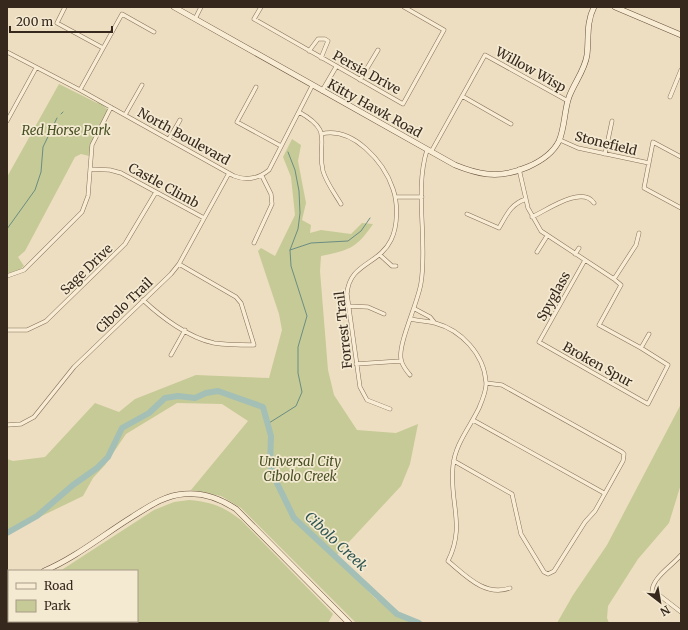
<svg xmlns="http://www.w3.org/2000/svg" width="688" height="630" font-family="Merriweather,serif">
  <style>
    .green { fill: #c6ca96 }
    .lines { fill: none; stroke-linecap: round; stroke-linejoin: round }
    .stream { stroke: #6b8d83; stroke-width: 1 }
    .river { stroke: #a4bfb6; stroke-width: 6 }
    .street-casing { stroke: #856f59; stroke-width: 4.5 }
    .secondary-casing { stroke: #67503d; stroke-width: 6 }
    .street { stroke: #f8ecd4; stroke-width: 3.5 }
    .secondary { stroke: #f8ecd4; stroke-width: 5 }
    .labels { text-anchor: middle; stroke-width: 3.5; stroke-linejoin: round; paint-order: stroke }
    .street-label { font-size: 13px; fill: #36281d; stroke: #f4e9d1 }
    .park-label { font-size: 13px; font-style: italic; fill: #485124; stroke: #f4e9d1 }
    .water-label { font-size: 14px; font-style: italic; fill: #2d5551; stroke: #f4e9d1 }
  </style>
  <rect width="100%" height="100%" fill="#eddec1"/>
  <path class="green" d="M59,84L97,103L99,101L108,110L91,143L89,156L81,154L75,157L25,251L18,257L24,266L17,272L7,274V177Z
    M292,139L301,145L298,161L306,203L302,220L311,225L310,233L321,230L351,234L362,223L373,224C356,249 349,250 321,256L320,271L328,370L334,395L357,430L396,433L418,424L410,464L401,486L335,557L376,599L415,623H356L241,508L221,496L191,490L248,421L222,404L177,403L126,434L105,465L93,478L83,496L23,525L7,530V459L13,461L45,457L95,403L119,412L135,399L196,375L269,378L282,330L279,314L258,251L261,248L275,256L295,215L291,177L283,157Z
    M681,404V484L669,523L638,559L608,606L607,618L609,623H557L573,595L607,545Z
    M189,500C212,502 222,506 241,520L333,614L328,623H13L14,621H137V571H60L154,510L174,502Z"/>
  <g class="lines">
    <path class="stream" d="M61,114L63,112
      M7,229L35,190L41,172L43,147L57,118
      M290,250L311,243L348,241L361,231L370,218
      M269,423L296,406L302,392L298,373V347L307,316L291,266L290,250L298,229L300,213L299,191L295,170L288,152"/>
    <path class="river" d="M7,533L37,516L73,485L97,468L108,457L122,428L149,413L165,398L178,396L195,398L206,393L218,391L263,407L271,436L270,465L274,477L294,518L397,614L419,623"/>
    <defs>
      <path id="street" d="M65,7L57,23L103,48
        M261,7L254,19L403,104L444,30L404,7
        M195,19L201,7
        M309,51L318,39H325L328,41L321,58
        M7,52L80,90L234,176C247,181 258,179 269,170L312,86
        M360,80L378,50
        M256,87L237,122L281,146
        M80,90L122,14L154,32
        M322,91L336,67
        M462,96L511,124
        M670,97L681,70
        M299,112C335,132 316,141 323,171C326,182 335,194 341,204
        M125,115L142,85
        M7,121L36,68
        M321,134C353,126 384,162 393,189C398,203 398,226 391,240C379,265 349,263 347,294L360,387L367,400L390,409
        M169,139L180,120
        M560,140L578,148L649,163
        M431,152L485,55L568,101
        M605,154L612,121
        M681,157L653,142L644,188L681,208
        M90,169L110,170L121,173L204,218
        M519,169L528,208L541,231L614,279L621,285L599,325L641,348L668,365L648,404L539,342L585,260
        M395,197H422
        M467,214L499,228C507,214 511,204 526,199
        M532,217C547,210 582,185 594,203
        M254,243L272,204L271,194L262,176
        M537,252L547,236
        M575,254L579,248
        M380,255L392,266H396
        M7,276L24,270L82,212L88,196L92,145L111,107
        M614,279L636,245L639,233
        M143,300C161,317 189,338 214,343C227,345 240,345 254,345L241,303L236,297L179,264
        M348,306L368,307L384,314
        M415,309L430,317L434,322
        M411,319C419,321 428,321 435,323C461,330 484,354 486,382C487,389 482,401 479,408C470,427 455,444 453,466C449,503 466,525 448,561C466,576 485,597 510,588
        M7,330H27L46,321L125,244L156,192
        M641,348L649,334
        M171,355L185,330
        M356,364L401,361
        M410,375C406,370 402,366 401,359C398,343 418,303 421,283C428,241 414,191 427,150
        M473,420L604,493
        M7,425L21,424L34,417L74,367L171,274L179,264L229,173
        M454,461L512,494L521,534L544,572L548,574L554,571L585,522L595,511L623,461L624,454L622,452L502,385L486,383
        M681,555C672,566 651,578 652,593L659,595L681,612"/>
      <path id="secondary" d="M174,7L455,165C465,169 477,173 487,174C511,177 548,163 559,141C565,127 564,111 569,97C574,83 585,70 587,55C589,38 586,23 594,7
        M615,7L681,35
        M44,571C75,558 103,535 132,517C148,507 165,495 184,494C203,492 221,499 236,509L349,623
        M7,582L9,581
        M11,623L12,621"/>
    </defs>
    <use href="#street" class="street-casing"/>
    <use href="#secondary" class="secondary-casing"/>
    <use href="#street" class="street"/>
    <use href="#secondary" class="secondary"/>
  </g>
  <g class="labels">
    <g class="street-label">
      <text transform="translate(531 69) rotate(29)" y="5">Willow Wisp</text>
      <text transform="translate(367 72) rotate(29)" y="5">Persia Drive</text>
      <text transform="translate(375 108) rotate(29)" y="5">Kitty Hawk Road</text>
      <text transform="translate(184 136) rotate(29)" y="5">North Boulevard</text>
      <text transform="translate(606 143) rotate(14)" y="5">Stonefield</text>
      <text transform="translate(164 185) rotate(29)" y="5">Castle Climb</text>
      <text transform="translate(86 269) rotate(-44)" y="5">Sage Drive</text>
      <text transform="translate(553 296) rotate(-61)" y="5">Spyglass</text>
      <text transform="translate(124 305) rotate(-44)" y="5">Cibolo Trail</text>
      <text transform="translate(343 330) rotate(-96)" y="5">Forrest Trail</text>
      <text transform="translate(598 364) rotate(29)" y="5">Broken Spur</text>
    </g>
    <g class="park-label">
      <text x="66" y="135">Red Horse Park</text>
      <text x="300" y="466">Universal City<tspan x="300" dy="15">Cibolo Creek</tspan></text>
    </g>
    <g class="water-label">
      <text transform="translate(336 541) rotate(43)" y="5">Cibolo Creek</text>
    </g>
  </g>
  <rect width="688" height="630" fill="none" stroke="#36281d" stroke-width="16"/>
  <rect x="8" y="570" width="130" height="52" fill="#f4e9d1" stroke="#a89c89"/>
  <rect x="16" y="583" width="20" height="6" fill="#f8ecd4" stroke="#a89c89"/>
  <text x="44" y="590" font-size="12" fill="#36281d">Road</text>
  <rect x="16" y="600" width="20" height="12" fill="#c6ca96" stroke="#a89c89"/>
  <text x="44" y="610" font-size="12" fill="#36281d">Park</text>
  <g transform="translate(660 602) rotate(149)" stroke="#f4e9d1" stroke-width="3" paint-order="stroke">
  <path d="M0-3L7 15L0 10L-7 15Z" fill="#36281d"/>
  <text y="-6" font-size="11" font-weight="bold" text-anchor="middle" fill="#36281d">N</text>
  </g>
  <path d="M10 26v6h102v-6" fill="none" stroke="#36281d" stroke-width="2"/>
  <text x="16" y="26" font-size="12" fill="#36281d" stroke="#f4e9d1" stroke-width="3" paint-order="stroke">200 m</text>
</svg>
